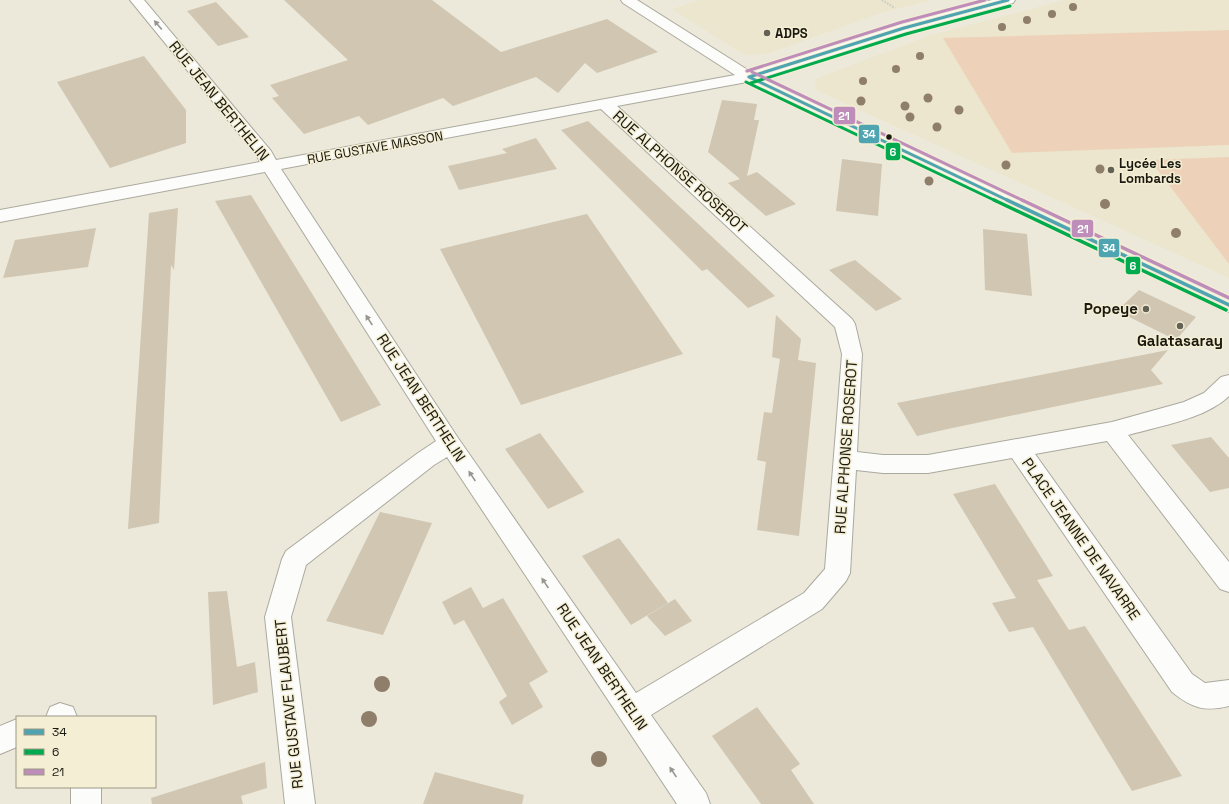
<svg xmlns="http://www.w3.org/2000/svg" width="1229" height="804" font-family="'Space Grotesk',sans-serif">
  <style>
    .built { fill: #ebe6cd }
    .green { fill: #edd2b9 }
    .building { fill: #d0c6b2 }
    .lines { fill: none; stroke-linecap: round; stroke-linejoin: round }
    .minor-casing { stroke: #aba99e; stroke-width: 2 }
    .path { stroke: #cbcac4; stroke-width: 2; stroke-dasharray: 1.5 1.5; stroke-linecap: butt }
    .minor { fill: #fcfcfa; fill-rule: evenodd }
    .bus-1-far1-casing { stroke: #f3eed4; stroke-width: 5 }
    .bus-1-casing { stroke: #f3eed4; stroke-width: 6 }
    .bus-2-far1-casing { stroke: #f3eed4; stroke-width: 5 }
    .bus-2-casing { stroke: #f3eed4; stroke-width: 6 }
    .bus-3-far1-casing { stroke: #f3eed4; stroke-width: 5 }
    .bus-3-casing { stroke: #f3eed4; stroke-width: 6 }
    .bus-1-far1 { stroke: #4ea4b0; stroke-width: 3 }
    .bus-1 { stroke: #4ea4b0; stroke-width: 3.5 }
    .bus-2-far1 { stroke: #00aa4e; stroke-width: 3 }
    .bus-2 { stroke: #00aa4e; stroke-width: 3.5 }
    .bus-3-far1 { stroke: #be8dba; stroke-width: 3 }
    .bus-3 { stroke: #be8dba; stroke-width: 3.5 }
    .tree { fill: #8e7e6a }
    .oneway { fill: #969590 }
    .poi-dot { fill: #646156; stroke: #f3eed4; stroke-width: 1.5 }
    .bus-dot { fill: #1a180f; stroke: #f3eed4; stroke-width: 1.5 }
    .labels { text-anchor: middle; stroke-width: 3; stroke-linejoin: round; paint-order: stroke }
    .far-poi-label { font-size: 13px; font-weight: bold; fill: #1a180f; stroke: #f3eed4; text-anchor: start }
    .far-street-label { font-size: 13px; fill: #1a180f; stroke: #f3eed4 }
    .street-label { font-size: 15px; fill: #1a180f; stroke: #f3eed4 }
    .poi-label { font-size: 15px; font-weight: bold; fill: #1a180f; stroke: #f3eed4; text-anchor: end }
    .line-badge { stroke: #f3eed4; stroke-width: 1.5 }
    .badge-label { font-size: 11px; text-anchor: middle; font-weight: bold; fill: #fff }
  </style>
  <rect width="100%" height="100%" fill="#ece9db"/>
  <path class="built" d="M699,0H932L881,13L767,54L744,55L672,9Z
    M1065,0H1229V278L816,90L815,79L928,36Z"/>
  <path class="green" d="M1229,30V145L1012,153L943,38Z
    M1229,157V264L1150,160Z"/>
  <path class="building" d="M284,0H432L501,52L607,19L658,52L597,73L585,63L558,93L536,77L453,106L443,98L368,125L359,116L304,134L272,98L279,96L270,85L348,60Z
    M216,2L249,37L218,46L187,11Z
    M144,56L186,110V143L110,168L57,82Z
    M722,100L757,104L754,120H759L747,176L757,172L796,204L766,216L728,183L740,179L708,152Z
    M588,121L754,276L775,296L748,308L707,269L702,271L561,130Z
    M536,138L557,169L459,190L448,166L507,153L502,149Z
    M842,159L882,164L878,216L836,211Z
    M251,195L381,405L341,422L215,201Z
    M178,208L174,270L171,265L159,523L128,529L149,213Z
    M587,214L683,354L521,405L440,249Z
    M96,228L88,267L3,278L15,240Z
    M983,229L1027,234L1032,296L985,290Z
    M855,260L902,299L876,311L829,270Z
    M1139,290L1175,307L1196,317L1176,340L1117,311Z
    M776,315L801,339L798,360L816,363L799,536L757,530L766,462L757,460L761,432L764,412L772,413L780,359L772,357Z
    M1168,350L1151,370L1163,384L943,430L917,436L897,403Z
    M540,433L584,492L548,509L505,449Z
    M1211,437L1229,458V488L1210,492L1171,445Z
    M995,484L1053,576L1037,580L1069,630L1085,626L1182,776L1132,791L1033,627L1009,632L992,603L1016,598L953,494Z
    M380,512L432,523L383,635L326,621Z
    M619,538L668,603L631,625L582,556Z
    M471,587L483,608L503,598L548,672L529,683L543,707L512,725L499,702L507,696L464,620L454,625L442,602Z
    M227,591L237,667L255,662L258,692L213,705L208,592Z
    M675,599L692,621L665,636L647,616Z
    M757,707L800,764L791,770L814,804H761L712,736Z
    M265,762L267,788L241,796L243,804H152L151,798Z
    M435,772L524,795L522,804H423Z"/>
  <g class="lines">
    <defs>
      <path id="minor" d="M130,0H144L271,151L276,160L735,75L623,3L621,0H637L751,72L899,25L992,0H1015L1013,3L909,31L763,78L1229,297V312L1222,310L747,82L617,106L852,319L855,324L862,354L857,452L883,455H928L1112,422L1184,402L1204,393L1221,377L1229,375V396C1205,419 1160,426 1128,435L1229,562V592L1220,589L1107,441L1035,454L1192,674L1205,683L1229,680V706C1204,712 1192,708 1172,692L1012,458L928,473H883L856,470L850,573L846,581L822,609L651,715L706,793L710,804H677L447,457L434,465L306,565L291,617L315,804H285L265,617L282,559L286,551L418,453L436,441L265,172L0,222V210L260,162L257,156ZM601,109L835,327L842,354L825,569L804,593L636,693L458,438L281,169Z
        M60,703L73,707L77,717H46L50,707Z
        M17,719V747L0,754V726Z
        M71,787H101V804H71Z"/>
    </defs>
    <use href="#minor" class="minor-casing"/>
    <path class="path" d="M882,0L895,8"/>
    <use href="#minor" class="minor"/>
    <defs>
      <path id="bus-1-far1" d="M749,77L1009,201
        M749,77L904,28L1008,0"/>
      <path id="bus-1" d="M1007,200L1229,305"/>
      <path id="bus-2-far1" d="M746,82L996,201
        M751,83L906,34L1010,6"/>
      <path id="bus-2" d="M994,200L1226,310"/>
      <path id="bus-3-far1" d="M747,71L902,22L985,0
        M752,72L1024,201"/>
      <path id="bus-3" d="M1022,200L1229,298"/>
    </defs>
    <use href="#bus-1-far1" class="bus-1-far1-casing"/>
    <use href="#bus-1" class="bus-1-casing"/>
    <use href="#bus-2-far1" class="bus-2-far1-casing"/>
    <use href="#bus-2" class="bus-2-casing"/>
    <use href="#bus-3-far1" class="bus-3-far1-casing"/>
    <use href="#bus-3" class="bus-3-casing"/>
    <use href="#bus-1-far1" class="bus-1-far1"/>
    <use href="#bus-1" class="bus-1"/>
    <use href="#bus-2-far1" class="bus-2-far1"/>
    <use href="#bus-2" class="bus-2"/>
    <use href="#bus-3-far1" class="bus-3-far1"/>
    <use href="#bus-3" class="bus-3"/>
  </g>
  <g class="tree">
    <circle cx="1073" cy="7" r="4"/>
    <circle cx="1052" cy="14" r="4"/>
    <circle cx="1027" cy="20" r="4"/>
    <circle cx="1002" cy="27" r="4"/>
    <circle cx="920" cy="56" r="4"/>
    <circle cx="896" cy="69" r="4"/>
    <circle cx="863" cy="81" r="4"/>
    <circle cx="928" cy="98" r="4.5"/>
    <circle cx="861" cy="101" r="4.5"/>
    <circle cx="905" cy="106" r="4.5"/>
    <circle cx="959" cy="110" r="4.5"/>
    <circle cx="910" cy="117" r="4.5"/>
    <circle cx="937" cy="127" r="4.5"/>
    <circle cx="1006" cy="165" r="4.5"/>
    <circle cx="1100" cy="169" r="4.5"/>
    <circle cx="929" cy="181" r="4.5"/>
    <circle cx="1105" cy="204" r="5"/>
    <circle cx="1176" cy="233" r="5"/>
    <circle cx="382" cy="684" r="8"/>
    <circle cx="369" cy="719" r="8"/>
    <circle cx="599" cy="759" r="8"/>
  </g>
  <defs><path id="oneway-solid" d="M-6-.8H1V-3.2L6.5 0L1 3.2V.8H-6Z"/></defs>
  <g class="oneway">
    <use href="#oneway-solid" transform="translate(158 25) rotate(-130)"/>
    <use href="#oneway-solid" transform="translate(369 320) rotate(-123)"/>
    <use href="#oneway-solid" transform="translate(472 476) rotate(-124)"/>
    <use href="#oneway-solid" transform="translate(545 583) rotate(-124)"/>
    <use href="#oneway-solid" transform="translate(673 772) rotate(-124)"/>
  </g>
  <g class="poi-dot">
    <circle cx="767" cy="33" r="4"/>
    <circle cx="1111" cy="170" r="4"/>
    <circle cx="1146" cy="309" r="4"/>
    <circle cx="1180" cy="326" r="4"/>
  </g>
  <circle class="bus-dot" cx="889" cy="137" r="3.5"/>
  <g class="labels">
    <g class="far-poi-label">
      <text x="775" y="38">ADPS</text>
      <text x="1119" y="168">Lycée Les<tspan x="1119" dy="15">Lombards</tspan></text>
    </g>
    <g class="far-street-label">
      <text transform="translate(375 147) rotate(-10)" y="5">RUE GUSTAVE MASSON</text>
    </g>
    <g class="street-label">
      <text transform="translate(219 101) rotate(51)" y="5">RUE JEAN BERTHELIN</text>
      <text transform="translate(680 172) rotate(42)" y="5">RUE ALPHONSE ROSEROT</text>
      <text transform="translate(421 398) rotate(57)" y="5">RUE JEAN BERTHELIN</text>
      <text transform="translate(846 447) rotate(-86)" y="5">RUE ALPHONSE ROSEROT</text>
      <text transform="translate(1081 539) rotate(55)" y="5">PLACE JEANNE DE NAVARRE</text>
      <text transform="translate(602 667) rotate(56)" y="5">RUE JEAN BERTHELIN</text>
      <text transform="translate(289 704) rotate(-96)" y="5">RUE GUSTAVE FLAUBERT</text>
    </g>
    <g class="poi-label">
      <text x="1138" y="314">Popeye</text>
      <text x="1180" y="346" text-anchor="middle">Galatasaray</text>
    </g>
  </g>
  <g class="line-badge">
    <rect x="833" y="106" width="23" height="19" rx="4" fill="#be8dba"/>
    <rect x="858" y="124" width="22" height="20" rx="4" fill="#4ea4b0"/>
    <rect x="885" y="142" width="16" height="19" rx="4" fill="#00aa4e"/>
    <rect x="1071" y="219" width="23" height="19" rx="4" fill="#be8dba"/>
    <rect x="1098" y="238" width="22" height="20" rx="4" fill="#4ea4b0"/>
    <rect x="1125" y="256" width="16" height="19" rx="4" fill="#00aa4e"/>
  </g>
  <g class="badge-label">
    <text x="844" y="120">21</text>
    <text x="869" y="138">34</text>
    <text x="893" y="156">6</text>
    <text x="1083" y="233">21</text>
    <text x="1109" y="252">34</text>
    <text x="1133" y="270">6</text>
  </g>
  <rect x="16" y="716" width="140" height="72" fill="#f3eed4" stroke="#9c9885"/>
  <rect x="24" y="729" width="20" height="6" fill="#4ea4b0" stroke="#9c9885"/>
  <text x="52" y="736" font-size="12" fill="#1a180f">34</text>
  <rect x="24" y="749" width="20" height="6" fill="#00aa4e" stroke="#9c9885"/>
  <text x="52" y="756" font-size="12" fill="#1a180f">6</text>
  <rect x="24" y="769" width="20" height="6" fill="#be8dba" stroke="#9c9885"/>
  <text x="52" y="776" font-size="12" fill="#1a180f">21</text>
</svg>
